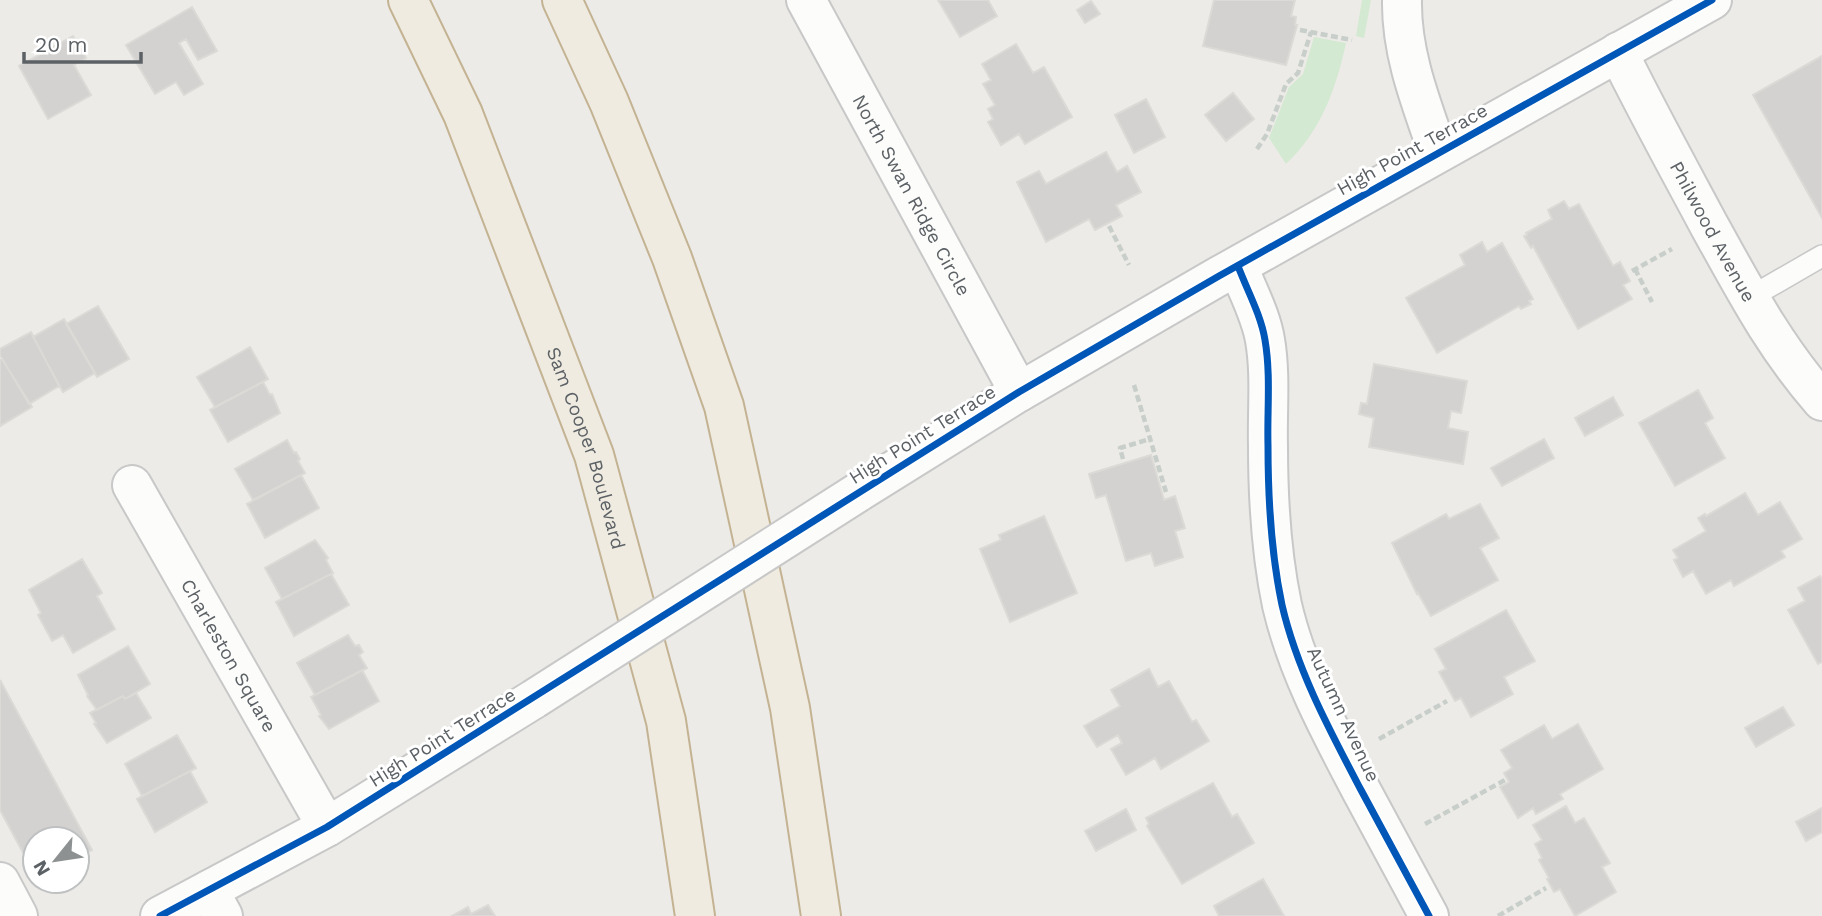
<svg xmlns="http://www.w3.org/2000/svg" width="1822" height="916" font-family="'Work Sans',sans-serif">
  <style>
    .green { fill: #d4e9d1 }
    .building { fill: #d3d2d0; stroke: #dcdad6; stroke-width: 2 }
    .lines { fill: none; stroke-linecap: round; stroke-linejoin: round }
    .lane-casing { stroke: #c7c8c7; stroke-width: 24 }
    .street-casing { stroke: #c7c8c7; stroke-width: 42 }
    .secondary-casing { stroke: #c7c8c7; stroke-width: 42 }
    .highway-casing { stroke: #c4b393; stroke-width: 42 }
    .path { stroke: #c8ceca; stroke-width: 4.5; stroke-dasharray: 7 3.5; stroke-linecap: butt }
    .lane { stroke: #fcfcfb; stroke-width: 21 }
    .street { stroke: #fcfcfb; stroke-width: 38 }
    .secondary { stroke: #fcfcfb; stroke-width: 38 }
    .highway { stroke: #efebe1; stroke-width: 38 }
    .secondary-bridge-casing { stroke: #c7c8c7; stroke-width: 42; stroke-linecap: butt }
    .secondary-bridge { stroke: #fcfcfb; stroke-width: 38 }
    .cycleway-casing { stroke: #fff; stroke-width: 11 }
    .cycleway { stroke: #0057b8; stroke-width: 7 }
    .labels { text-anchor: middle; stroke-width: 6; stroke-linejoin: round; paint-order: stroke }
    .street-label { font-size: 19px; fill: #5c6165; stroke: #fff }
  </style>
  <rect width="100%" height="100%" fill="#ecebe7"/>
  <path class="green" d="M1362,0H1371L1364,38L1356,36Z
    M1314,37L1346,43C1336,89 1321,131 1286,164L1269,138L1289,87L1303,74Z"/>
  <path class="building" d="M938,0H988L997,16L960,37Z
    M1214,0H1295L1291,16L1296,17L1295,25H1297L1286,65L1203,46Z
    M1091,1L1100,14L1085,23L1077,10Z
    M192,7L217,51L198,60L186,39L179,43L203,84L184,95L176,82L155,94L126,45Z
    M73,36L86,58L74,65L91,95L48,119L19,66Z
    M1016,44L1033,73L1044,67L1072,117L1025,144L1019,134L1001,145L988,122L993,119L988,109L995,105L983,84L991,80L982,64Z
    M1822,56V218L1753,95Z
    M1233,93L1254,119L1226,141L1205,115Z
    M1146,99L1165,137L1134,153L1115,115Z
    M1106,152L1117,172L1127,166L1141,192L1116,205L1122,216L1095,230L1089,219L1046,242L1017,182L1039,171L1046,184Z
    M1564,201L1569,209L1579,204L1613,266L1620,262L1630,281L1623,285L1632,299L1578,329L1533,246L1531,248L1524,236L1527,235L1526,233L1552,219L1548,210Z
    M1482,242L1487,252L1502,243L1533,299L1529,301L1531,304L1521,309L1519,306L1437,353L1406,298L1465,265L1460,255Z
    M98,306L129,359L97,377L66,324Z
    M64,319L95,373L63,392L33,337Z
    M31,332L59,386L29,404L0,355V349Z
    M250,347L268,379L215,407L197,377Z
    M2,359L32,407L0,426V360Z
    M1374,364L1467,381L1461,413L1451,411L1448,428L1468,432L1463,464L1369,447L1374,418L1359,414L1361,403L1367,404Z
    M263,382L270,395L272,394L280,413L228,442L210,410Z
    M1698,390L1713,418L1705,423L1725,458L1675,486L1639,423Z
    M1613,397L1623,415L1585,436L1575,418Z
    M1544,439L1554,458L1502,486L1491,468Z
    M287,440L294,453L296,452L300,459L298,461L305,473L253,500L235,469Z
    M1151,455L1164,500L1175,496L1185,528L1175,531L1183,557L1155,566L1151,553L1126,561L1106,495L1096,498L1089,474Z
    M301,475L319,508L265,538L247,504Z
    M1745,493L1758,515L1780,502L1802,539L1781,551L1785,557L1734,586L1731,580L1706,594L1693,571L1683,577L1674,560L1678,558L1673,550L1706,531L1698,518L1705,514L1706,516Z
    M1480,504L1499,538L1480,548L1498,580L1431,616L1418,593L1417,594L1392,543L1446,514L1449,519Z
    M1044,516L1077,593L1010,622L980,549L1001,540L999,535Z
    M315,540L328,558L326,560L333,573L282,599L265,568Z
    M82,559L102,593L97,596L115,629L73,653L63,635L52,641L38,615L41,613L29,590Z
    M331,574L349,605L294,636L276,602Z
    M1820,576L1822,580V662L1818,664L1788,610L1805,601L1798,588Z
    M1506,610L1535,661L1504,677L1513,694L1471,717L1461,698L1455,701L1439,672L1446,669L1435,649Z
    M348,635L355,646L359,645L363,652L359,655L367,668L315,695L297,663Z
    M128,646L150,684L125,699L123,696L97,710L87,696L88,695L78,675Z
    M1149,669L1158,687L1169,681L1192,722L1196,720L1209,741L1161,769L1155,758L1126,775L1111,749L1122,743L1118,735L1097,747L1084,726L1120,706L1111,690Z
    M362,670L379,701L329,729L319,716L321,715L311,697Z
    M0,680L92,850L77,858V839H35V875L0,810Z
    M136,693L151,718L107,743L94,724L96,723L90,713L123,696L125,699Z
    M1783,707L1794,725L1756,747L1745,728Z
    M1578,724L1603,769L1560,794L1563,799L1536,814L1533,808L1518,818L1500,787L1509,782L1504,773L1512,768L1501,750L1544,725L1552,739Z
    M177,735L196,768L142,796L125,764Z
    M190,771L207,802L155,832L137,799Z
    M1213,783L1232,817L1237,814L1254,843L1182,884L1147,826L1149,824L1146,818Z
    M1566,806L1575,823L1584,818L1610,863L1602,867L1616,892L1575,916L1560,889L1554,892L1547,879L1549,878L1539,860L1542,858L1535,844L1542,840L1533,825Z
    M1822,808V832L1806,841L1796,822Z
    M1126,809L1136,830L1096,851L1085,831Z
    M1263,879L1284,916H1219L1214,906Z
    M488,905L495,916H452L468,907L471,914Z"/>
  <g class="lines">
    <defs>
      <path id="lane" d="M1749,298L1822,256"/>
      <g id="street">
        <path id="s1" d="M806,0L1019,392"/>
        <path d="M1402,0C1401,53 1421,103 1438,152"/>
        <path id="s2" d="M1618,52C1647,111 1679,169 1710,227C1745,290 1774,346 1822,401"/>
        <path d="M1238,266C1247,290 1261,315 1265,340C1271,375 1267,411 1268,446C1268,499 1271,553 1282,605C1297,670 1330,731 1361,790C1384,832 1406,874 1429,916"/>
        <path id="s3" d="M132,485L327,827"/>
        <path d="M0,882L18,916"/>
        <path d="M209,890L223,916"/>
      </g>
      <path id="secondary" d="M857,493L1019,392L1219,276L1712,0
        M160,916L327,827L534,699"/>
      <g id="highway">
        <path id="s4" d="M408,0L463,114L594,455L666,721L695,916"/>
        <path d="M562,0L609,102L672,258L724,406L790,708L821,916"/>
      </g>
    </defs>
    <use href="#lane" class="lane-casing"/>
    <use href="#street" class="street-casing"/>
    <use href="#secondary" class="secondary-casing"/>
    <use href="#highway" class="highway-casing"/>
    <path class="path" d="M1300,30L1352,40
      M1257,149L1267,134L1286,84L1298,73L1311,32
      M1109,226L1129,265
      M1635,269L1652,302
      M1632,271L1672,249
      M1134,385L1166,492
      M1123,459L1120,448L1150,439
      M1379,739L1447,701
      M1425,824L1505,780
      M1498,916L1546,888"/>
    <use href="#lane" class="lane"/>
    <use href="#street" class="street"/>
    <use href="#secondary" class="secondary"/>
    <use href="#highway" class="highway"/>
    <defs>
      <path id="secondary-bridge" d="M534,699L857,493"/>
    </defs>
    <use href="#secondary-bridge" class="secondary-bridge-casing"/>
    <use href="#secondary-bridge" class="secondary-bridge"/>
    <defs>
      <path id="cycleway" d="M1238,266C1247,290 1261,315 1265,340C1271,375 1267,411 1268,446C1268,499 1271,553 1282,605C1297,670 1330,731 1361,790C1384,832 1406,874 1429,916
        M160,916L327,827L1019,392L1219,276L1712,0"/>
    </defs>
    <use href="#cycleway" class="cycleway-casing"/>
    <use href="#cycleway" class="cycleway"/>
  </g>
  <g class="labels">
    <g class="street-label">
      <text transform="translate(1412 149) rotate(-29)" y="7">High Point Terrace</text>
      <text dy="7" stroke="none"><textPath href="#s1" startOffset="222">North Swan Ridge Circle</textPath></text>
      <text dy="7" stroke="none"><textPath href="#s2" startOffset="203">Philwood Avenue</textPath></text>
      <text transform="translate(922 434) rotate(-32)" y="7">High Point Terrace</text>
      <text dy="7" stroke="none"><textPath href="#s4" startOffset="483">Sam Cooper Boulevard</textPath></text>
      <text dy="7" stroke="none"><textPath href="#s3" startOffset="196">Charleston Square</textPath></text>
      <text transform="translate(1344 714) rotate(65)" y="7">Autumn Avenue</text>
      <text transform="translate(442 737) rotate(-32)" y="7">High Point Terrace</text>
    </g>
  </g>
  <g transform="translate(56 860) rotate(240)"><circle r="33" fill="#ffffff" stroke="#bec0c1" stroke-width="2"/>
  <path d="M0-5L12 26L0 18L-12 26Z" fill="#8e9192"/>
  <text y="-10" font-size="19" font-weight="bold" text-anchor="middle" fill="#5c6165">N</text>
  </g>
  <path d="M24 52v10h117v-10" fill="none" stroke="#5c6165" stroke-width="3.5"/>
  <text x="35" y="52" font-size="21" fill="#5c6165" stroke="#ffffff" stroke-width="5" paint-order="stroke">20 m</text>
</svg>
